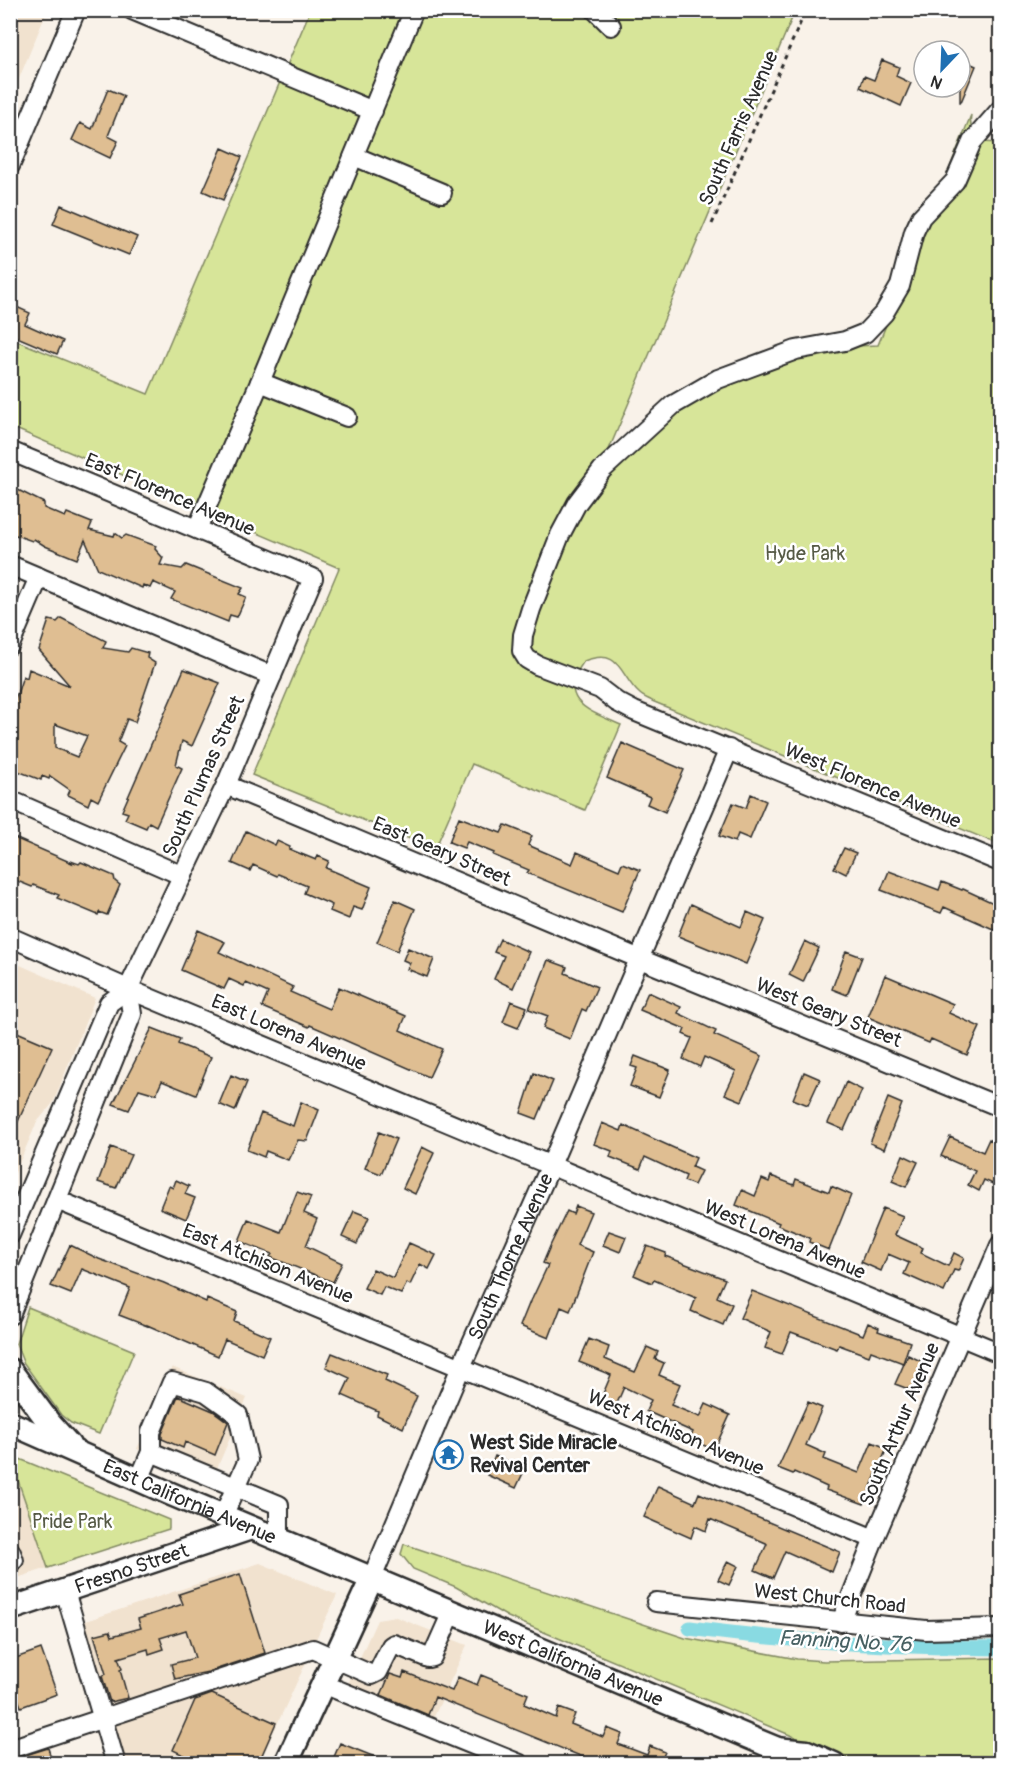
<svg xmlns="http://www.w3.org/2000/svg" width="1011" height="1774" font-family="Pangolin,sans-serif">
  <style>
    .built { fill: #f1e2cf }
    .green { fill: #d7e599; stroke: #818862; stroke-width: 1.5 }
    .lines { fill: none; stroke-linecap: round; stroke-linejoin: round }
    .canal { stroke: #89dae2; stroke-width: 15 }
    .building { fill: #dfbe92; stroke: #2b2b2b; stroke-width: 1.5; fill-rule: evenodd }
    .minor-casing { stroke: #2b2b2b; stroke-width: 22 }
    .major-casing { stroke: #2b2b2b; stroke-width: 27 }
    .path { stroke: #2b2b2b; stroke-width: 3; stroke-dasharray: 4.5 4.5; stroke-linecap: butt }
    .minor { stroke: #fff; stroke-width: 18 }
    .major { stroke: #fff; stroke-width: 22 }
    .labels { text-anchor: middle; stroke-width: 5; stroke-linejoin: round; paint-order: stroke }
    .street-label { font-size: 20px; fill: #2b2b2b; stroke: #fff }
    .park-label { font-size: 20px; fill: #565a46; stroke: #fff }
    .poi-label { font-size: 20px; font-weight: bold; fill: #2b2b2b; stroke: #fff; text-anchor: start }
    .water-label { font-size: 21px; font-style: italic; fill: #476062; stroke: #fff }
  </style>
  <rect width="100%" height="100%" fill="#f9f2e9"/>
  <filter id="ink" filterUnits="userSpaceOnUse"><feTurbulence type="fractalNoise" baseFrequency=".0167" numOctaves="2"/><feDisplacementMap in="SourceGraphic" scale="12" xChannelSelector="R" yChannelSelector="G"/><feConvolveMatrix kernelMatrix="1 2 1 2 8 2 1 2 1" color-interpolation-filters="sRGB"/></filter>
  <g filter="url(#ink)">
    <path class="built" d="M11,11H47L11,98Z
      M11,961L95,998L53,1103L37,1122L11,1182Z
      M172,1367L247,1398L212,1480L137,1449Z
      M10,1460L48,1568L11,1580H10Z
      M260,1563L337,1595L315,1641L109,1711L80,1623Z
      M396,1617L467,1645L432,1721L347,1686L377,1620Z
      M310,1654L259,1763H127L112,1720Z"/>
    <path class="green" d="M310,11H795L602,466L691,391L832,347L878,345L971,115C968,134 981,147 1000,141V845L652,701C649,699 643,697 640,694C619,676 622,647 584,661C555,701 589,711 621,725L585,810L472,764L435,849L252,775L339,568L11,427L10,338L148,394Z
      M28,1307L134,1351L99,1434L71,1423L61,1415L23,1362L16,1344Z
      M10,1455L169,1520V1529L48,1568L11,1460Z
      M404,1544L685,1638L797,1659L824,1661L1000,1658V1763H857L508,1617L456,1587L413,1569L401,1554Z"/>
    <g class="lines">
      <path class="canal" d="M690,1628C792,1642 897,1647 1000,1648"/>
    </g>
    <path class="building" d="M960,59L976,66L961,102H960Z
      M882,60L899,67L896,76L911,83L901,106L860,87L864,76L874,80Z
      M108,89L124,96L108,136L118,141L110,158L72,140L80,123L92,129Z
      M222,148L242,157L223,200L203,191Z
      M61,205L137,237L129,255L53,224Z
      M10,304L30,313L25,324L63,341L57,354L10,334Z
      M10,486L44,503V508L65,517L67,513L92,523L89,530L114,536L115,533L122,538L126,535L156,546L155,549L163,558L160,565L182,569L186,565L243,588L239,594L246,597L237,617L230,615L228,622L171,599L175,592L153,582L150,588L143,585L142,588L98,569L85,540L77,559L45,546L34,539L32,541L10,533Z
      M61,618L106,641L103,648L128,652L131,648L148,653L147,658L155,663L135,722L127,719L118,742L125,746L98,801L91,797L88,805L68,795L70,790L50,776L49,779L42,776L41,780L10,768V715L23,676L27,678L29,669L70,686L39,650L49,620L57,622ZM55,724L87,736L77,757L55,748Z
      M184,669L220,683L192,746L182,741L176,765L182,768L156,826L149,822L146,828L125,819L128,813L122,811Z
      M622,743L684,770L665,812L647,804L650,797L607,778Z
      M751,794L766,801L750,839L738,834L735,842L719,836L733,803L746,808Z
      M459,817L501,833L505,825L532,836L528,845L572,864L577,852L619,870L622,863L640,870L622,912L527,873L529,870L493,855L494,853L467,842L464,848L449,842Z
      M246,831L275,845L277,841L290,847L289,849L316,860L318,856L329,861L326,868L371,887L362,910L353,907L349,919L330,911L332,905L304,893L307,886L278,874L277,876L253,865L250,871L232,863Z
      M10,836L72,863L71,861L79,864L81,862L114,876L115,881L120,885L107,915L99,912L98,915L57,898L59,895L33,885L32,887L10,878Z
      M844,848L856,853L846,874L834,868Z
      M889,871L939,890L942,882L962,890L963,889L1000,906V932L944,907L941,913L881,890Z
      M395,900L415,909L397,951L377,942Z
      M691,904L741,927L747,912L765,920L746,964L678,936Z
      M198,930L225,942L219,952L293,987L290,992L329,1009L339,987L406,1016L400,1030L442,1049L429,1077L310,1025L309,1027L262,1007L268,993L246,983L244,986L229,979L224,989L181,970Z
      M500,939L529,952L513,988L494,979L504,956L494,952Z
      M805,941L819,948L803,982L789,975Z
      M408,948L434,959L427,977L407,969L410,963L403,960Z
      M846,951L862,957L847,995L832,989Z
      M548,960L567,967L565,973L597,987L586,1011L582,1009L570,1039L543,1028L548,1016L529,1009Z
      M885,975L953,1004L949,1013L980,1027L967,1055L931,1039L929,1043L868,1017Z
      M648,992L681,1007L678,1013L716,1031L714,1035L762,1056L742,1101L725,1094L736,1071L704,1057L700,1067L683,1059L692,1038L683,1034L685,1029L640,1010Z
      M511,1001L527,1007L518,1028L503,1022Z
      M152,1028L180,1039L178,1044L211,1057L196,1095L162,1081L156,1094L139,1089L129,1110L113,1104Z
      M10,1029L52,1047L10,1139Z
      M635,1056L670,1070L659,1097L630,1086L637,1068L631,1066Z
      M804,1072L820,1079L808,1105L793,1099Z
      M534,1073L553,1081L537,1119L521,1113Z
      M231,1075L247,1082L235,1111L219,1104Z
      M846,1082L862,1090L844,1130L828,1123Z
      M888,1098L902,1104L884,1149L870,1143Z
      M301,1102L319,1110L307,1141L298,1140L288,1160L266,1151L264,1157L247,1150L261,1113L293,1126Z
      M602,1123L621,1131L623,1125L696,1158L692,1167L701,1171L694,1185L684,1181L686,1176L645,1157L640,1169L610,1157L612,1151L594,1144Z
      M379,1132L396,1139L381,1174L365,1168Z
      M950,1137L983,1152L989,1139L1000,1145V1174L995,1185L984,1180L979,1191L968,1185L975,1171L941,1156Z
      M111,1147L131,1155L116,1188L98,1182Z
      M422,1147L434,1153L415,1194L403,1188Z
      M903,1155L918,1162L906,1187L892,1181Z
      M771,1176L794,1185L796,1179L829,1192L831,1186L851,1195L829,1250L809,1242L810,1238L778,1225L779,1223L736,1205L742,1190L755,1196L762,1179L769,1182Z
      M176,1180L189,1186L185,1194L195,1198L186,1219L160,1208L169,1186L173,1188Z
      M297,1192L311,1197L304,1213L317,1219L306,1246L342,1263L333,1282L270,1257L272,1254L239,1241L248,1219L281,1232Z
      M576,1206L591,1212L577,1245L593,1252L570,1311L561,1307L549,1338L520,1326L531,1299H532L548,1265L543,1263L551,1244L567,1211L573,1214Z
      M883,1208L903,1216L895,1235L923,1248L921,1253L948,1266L954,1253L964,1258L958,1271L954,1270L944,1292L904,1274L909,1263L888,1254L881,1271L861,1262Z
      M354,1211L369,1217L357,1244L342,1237Z
      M609,1231L626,1237L620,1252L603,1245Z
      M409,1243L436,1255L429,1269L420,1264L410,1285L407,1283L401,1294L384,1287L380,1295L364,1288L373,1269L393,1278Z
      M70,1245L99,1259L164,1283L206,1302L207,1299L237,1312L234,1321L270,1337L262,1355L225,1339L218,1356L147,1325V1326L119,1315L130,1288L82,1269L71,1294L51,1286Z
      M647,1246L666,1253L665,1256L725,1279L717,1297L732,1304L723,1325L691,1311L696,1298L654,1280L652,1283L634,1275Z
      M752,1291L863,1335L868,1323L879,1328L878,1331L910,1342L903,1363L871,1351L869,1356L839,1345L837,1349L791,1332L782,1354L765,1348L771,1332L740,1318Z
      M589,1339L609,1347L605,1359L635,1372L647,1347L658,1352L655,1359L664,1363L659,1375L680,1384L671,1405L700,1417L706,1404L730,1415L714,1450L690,1439L693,1432L646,1411L651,1400L624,1387L615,1408L600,1401L611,1375L579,1362Z
      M332,1353L387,1375L385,1381L417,1396L403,1428L377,1415L378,1411L342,1395L350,1378L326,1367Z
      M908,1355L923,1362L911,1390L895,1384Z
      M178,1396L213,1411L228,1422L215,1455L185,1442L183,1448L162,1439V1434Z
      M808,1402L822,1408L806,1445L826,1454L824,1459L859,1473L872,1442L887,1448L864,1504L826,1490L827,1487L794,1472L793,1474L778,1468Z
      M495,1456L525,1469L516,1488L487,1475Z
      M658,1486L695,1503L699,1493L840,1552L832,1572L785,1551L773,1578L755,1570L767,1544L766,1543L710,1519L706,1531L695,1526L691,1538L644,1517Z
      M728,1561L738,1566L729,1585L718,1580Z
      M240,1574L265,1653L208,1672L175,1679L171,1664L195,1658L186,1630L160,1638L164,1649L149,1654L148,1649L118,1658L122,1669L120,1670L128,1698L110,1702L102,1676L106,1674L94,1635L110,1631L112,1636L141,1628L138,1619L183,1604L179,1594Z
      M41,1649L57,1694L21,1707L10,1676V1660Z
      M404,1672L452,1691L458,1677L477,1685L481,1675L528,1694L524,1704L556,1718L559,1708L575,1714L571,1724L603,1737L607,1728L622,1734L618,1744L647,1755L650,1746L665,1752L661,1761L665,1764H600L435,1697L428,1715L381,1695L390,1674L402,1678Z
      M212,1694L276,1723L258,1764H202L173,1750L195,1700Z
      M340,1743L390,1763V1764H331Z
      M48,1748L53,1764H10V1760Z"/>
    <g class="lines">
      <defs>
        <g id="minor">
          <path d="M132,10L373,111"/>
          <path d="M595,10L611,26"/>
          <path d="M1000,110L972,142L955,181L921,217L914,232L900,286L884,313L865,333L845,341L796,350L718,379L673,405L602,470L577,503L560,535L531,609L523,635L522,651L527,659L537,665L600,689L617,702L634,711L1000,862"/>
          <path d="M354,156L442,193"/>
          <path d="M10,166L76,10"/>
          <path d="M260,382L347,417"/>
          <path d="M10,451L313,578L226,785L128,989L109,1003L10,1235"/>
          <path d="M197,529L260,382L414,10"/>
          <path d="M10,565L272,676"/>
          <path d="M10,645L39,577"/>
          <path d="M226,785L640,959L1000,1107"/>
          <path d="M10,800L183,876"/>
          <path d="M10,937L128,989L1000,1353"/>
          <path d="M57,1200L874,1539"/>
          <path d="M10,1315L132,1014L128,989"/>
          <path d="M151,1452V1432L172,1382L206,1392L238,1415L248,1460L223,1516"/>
          <path d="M139,1480L151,1452L279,1505V1539"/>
          <path d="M10,1550L14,1560"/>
          <path id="s1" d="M372,1578L461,1367L551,1165L729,749"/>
          <path d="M65,1591L116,1764"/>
          <path d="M656,1602L926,1630L1000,1628"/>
          <path d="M841,1622L874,1539L1000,1245"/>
          <path d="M323,1684L520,1764"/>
          <path d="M10,1749L313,1649L372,1675L378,1672L391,1646L394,1644L428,1658L432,1657L452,1612"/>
        </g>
        <g id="major">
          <path d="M10,1370L50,1424L69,1445"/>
          <path id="s2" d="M10,1423L171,1494L775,1748L796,1764"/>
          <path id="s3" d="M10,1609L251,1528"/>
          <path d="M776,1749L807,1752L834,1764"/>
          <path d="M286,1764L372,1578"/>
        </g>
      </defs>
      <use href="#minor" class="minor-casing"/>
      <use href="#major" class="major-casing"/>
      <path class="path" d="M712,224L806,10"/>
      <use href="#minor" class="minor"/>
      <use href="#major" class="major"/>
    </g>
  </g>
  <defs>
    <symbol id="temple-ring" viewBox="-11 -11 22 22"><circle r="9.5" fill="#fff" stroke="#1f6fb2" stroke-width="1.5"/><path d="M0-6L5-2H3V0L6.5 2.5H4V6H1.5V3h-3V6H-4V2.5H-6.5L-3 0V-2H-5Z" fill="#1f6fb2"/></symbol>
  </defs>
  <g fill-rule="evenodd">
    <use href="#temple-ring" x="432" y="1438" width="33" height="33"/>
  </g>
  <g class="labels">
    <g class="street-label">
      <text transform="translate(738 128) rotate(-66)" y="7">South Farris Avenue</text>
      <text transform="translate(170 494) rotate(23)" y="7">East Florence Avenue</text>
      <text transform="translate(203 776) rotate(-66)" y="7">South Plumas Street</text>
      <text transform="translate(873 785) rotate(23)" y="7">West Florence Avenue</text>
      <text transform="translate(442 851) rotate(23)" y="7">East Geary Street</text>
      <text transform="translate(829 1012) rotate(22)" y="7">West Geary Street</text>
      <text transform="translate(289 1032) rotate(23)" y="7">East Lorena Avenue</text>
      <text transform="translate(785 1239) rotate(23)" y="7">West Lorena Avenue</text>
      <text dy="7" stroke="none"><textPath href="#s1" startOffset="350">South Thorne Avenue</textPath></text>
      <text transform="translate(268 1263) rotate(22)" y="7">East Atchison Avenue</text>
      <text transform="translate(899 1424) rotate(-67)" y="7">South Arthur Avenue</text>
      <text transform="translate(676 1432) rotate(23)" y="7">West Atchison Avenue</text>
      <text dy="7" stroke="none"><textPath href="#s2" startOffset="196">East California Avenue</textPath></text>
      <text dy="7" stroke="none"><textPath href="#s3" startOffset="128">Fresno Street</textPath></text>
      <text transform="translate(830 1598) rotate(6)" y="7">West Church Road</text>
      <text dy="7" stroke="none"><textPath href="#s2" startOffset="612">West California Avenue</textPath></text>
    </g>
    <g class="park-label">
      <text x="805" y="560">Hyde Park</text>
      <text x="72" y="1528">Pride Park</text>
    </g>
    <g class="poi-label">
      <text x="470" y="1449">West Side Miracle<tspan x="470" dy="23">Revival Center</tspan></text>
    </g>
    <g class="water-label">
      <text transform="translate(845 1641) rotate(3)" y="7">Fanning No. 76</text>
    </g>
  </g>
  <rect width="1011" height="1774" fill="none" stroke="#fff" stroke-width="36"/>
  <rect x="18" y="18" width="975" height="1738" fill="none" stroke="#2b2b2b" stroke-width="2" filter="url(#ink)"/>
  <g transform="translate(942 69) rotate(203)"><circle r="28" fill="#ffffff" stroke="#aaaaaa" stroke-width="1.5"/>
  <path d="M0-4.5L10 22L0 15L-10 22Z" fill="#1f6fb2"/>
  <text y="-9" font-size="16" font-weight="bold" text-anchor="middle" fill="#2b2b2b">N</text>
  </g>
</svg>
